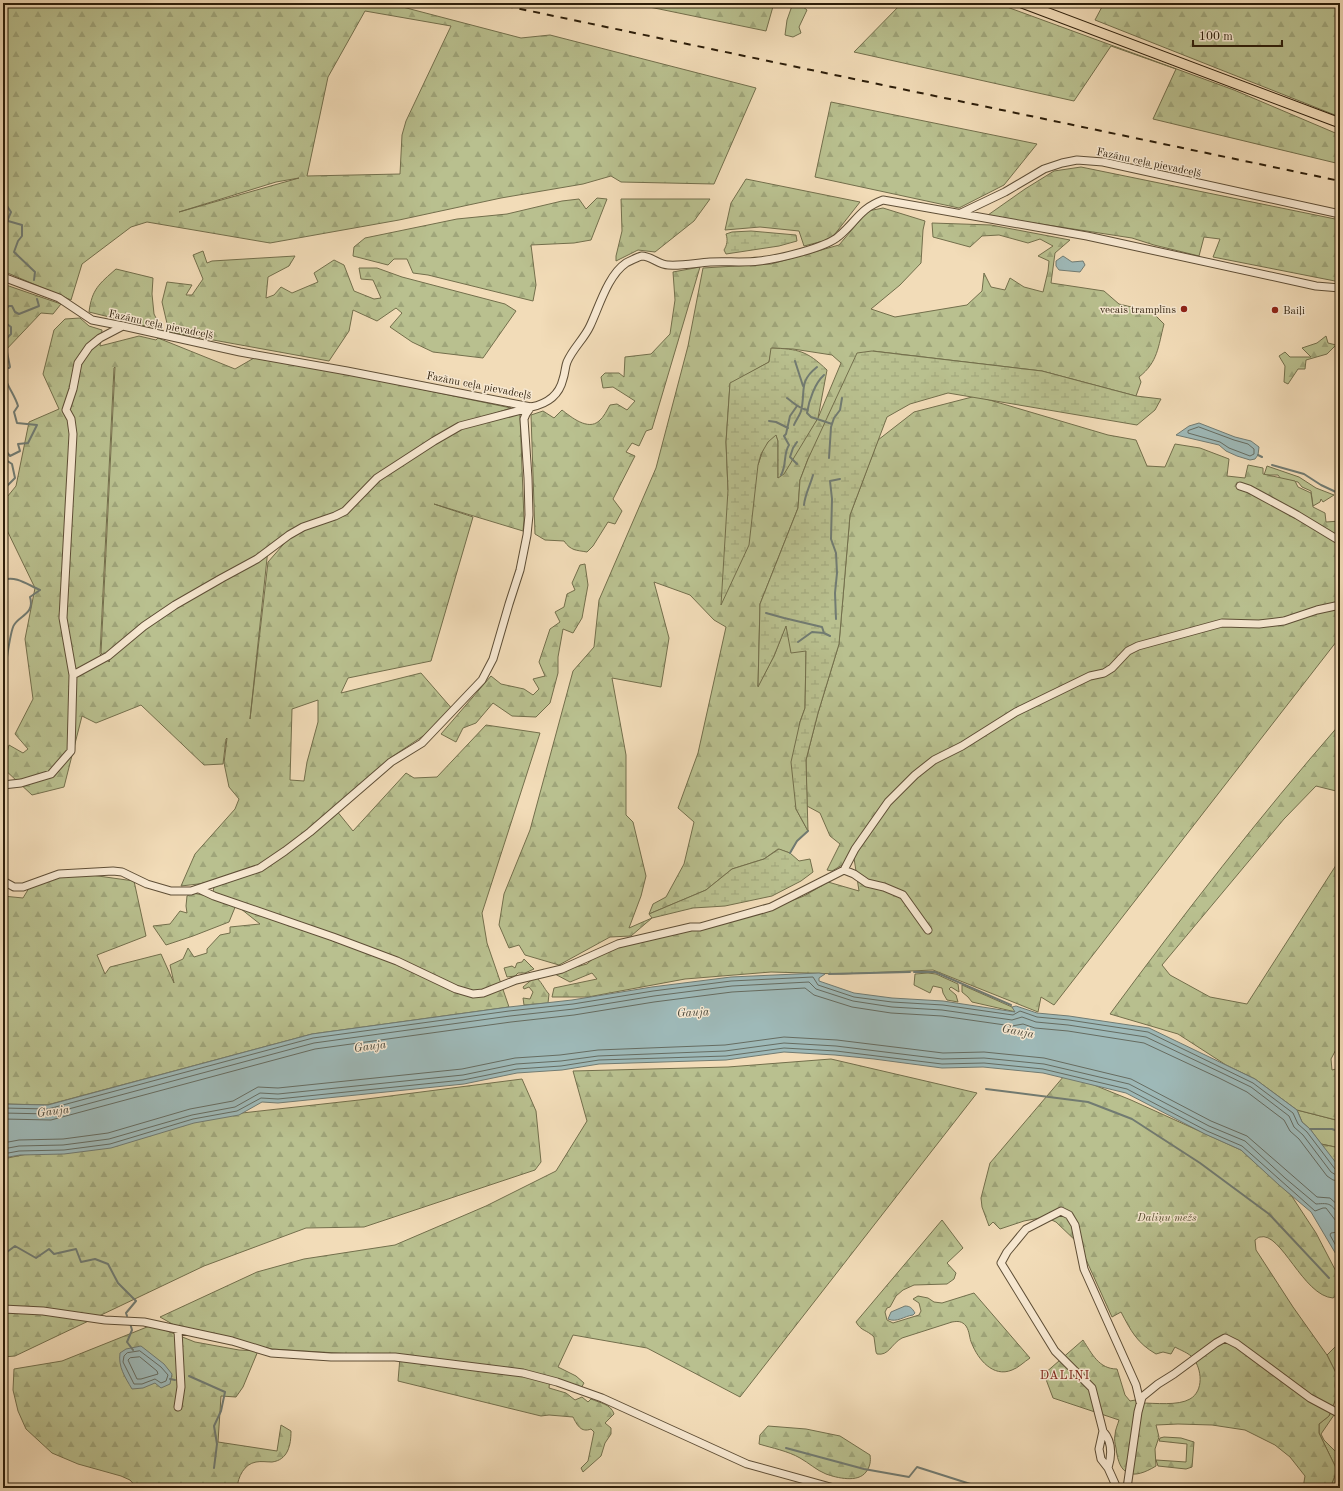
<svg xmlns="http://www.w3.org/2000/svg" width="1343" height="1491" font-family="'Old Standard TT',serif">
  <style>
    .grass { fill: #b9c08f; stroke: #736f4c }
    .forest { fill: url(#forest-firs); stroke: #736f4c; fill-rule: evenodd }
    .wetland { fill: url(#wetland-marsh); stroke: #736f4c }
    .water { fill: #9eb9b8; stroke: #717b72 }
    .lines { fill: none; stroke-linecap: round; stroke-linejoin: round }
    .shore { stroke: #666c61; stroke-width: 1 }
    .stream { stroke: #717b72; stroke-width: 2 }
    .minor-casing { stroke: #5e4e36; stroke-width: 9 }
    .major-casing { stroke: #2d1e0a; stroke-width: 11 }
    .minor { stroke: #f7e8d1; stroke-width: 7 }
    .major { stroke: #f2dcb8; stroke-width: 9 }
    .rail { stroke: #2d1e0a; stroke-width: 2; stroke-dasharray: 7 7; stroke-linecap: butt }
    .poi-dot { fill: #8f2418; stroke: #f7e8d1; stroke-width: 1.5 }
    .labels { text-anchor: middle; stroke-width: 3; stroke-linejoin: round; paint-order: stroke }
    .street-label { font-size: 11px; fill: #2d1e0a; stroke: #f7e8d1 }
    .poi-label { font-size: 11px; fill: #2d1e0a; stroke: #f7e8d1; text-anchor: end }
    .park-label { font-size: 11px; font-style: italic; fill: #574f32; stroke: #f7e8d1 }
    .water-label { font-size: 12px; font-style: italic; fill: #4f4c3e; stroke: #f7e8d1 }
    .neighbourhood-label { font-size: 12px; letter-spacing: 1px; fill: #7a1f14; stroke: #f7e8d1 }
  </style>
  <defs>
    <pattern id="forest-firs" width="22" height="20" patternUnits="userSpaceOnUse"><rect width="22" height="20" fill="#b9c08f"/><path d="M5 1l3.5 6h-7zM16 11l3.5 6h-7z" fill="#9fa57a"/></pattern>
    <pattern id="wetland-marsh" width="20" height="14" patternUnits="userSpaceOnUse"><rect width="20" height="14" fill="#b9c08f"/><path d="M1 5h8M5 5V1M11 12h8M15 12V8" fill="none" stroke="#9fa57a"/></pattern>
  </defs>
  <rect width="100%" height="100%" fill="#f2dcb8"/>
  <filter id="stains"><feTurbulence type="fractalNoise" baseFrequency=".005" numOctaves="4"/><feColorMatrix values="0 0 0 0 .2 0 0 0 0 .09 0 0 0 0 .02 0 0 0 .5 -.17"/></filter>
  <radialGradient id="worn" r=".72"><stop offset=".6" stop-color="#630" stop-opacity="0"/><stop offset="1" stop-color="#630" stop-opacity=".3"/></radialGradient>
  <path class="grass" d="M793,3H803L802,6L807,10L799,27L801,33L793,37L785,35L787,20Z
    M1267,466L1299,477L1316,488L1334,495L1323,502L1321,499L1320,502L1313,506L1311,491L1302,487L1298,482L1281,479L1278,475H1264Z
    M928,973L936,974L958,984L959,992L951,987L949,989L956,995L958,1002L947,1000L943,993L942,988L933,986L930,993L914,985L915,974Z
    M962,985L1012,1007L1016,1012L972,1002L968,997L962,992Z
    M1297,1110L1340,1121V1148L1321,1144L1310,1129L1302,1122Z
    M1340,1342V1388L1338,1377L1327,1355Z
    M1331,1412L1334,1415L1321,1434L1324,1440L1338,1454H1340V1488H1330L1336,1473V1468L1319,1433V1424L1329,1416Z"/>
  <path class="forest" d="M3,3H394L395,5L521,38L550,35L756,88L714,184L621,182L611,176L583,184L501,198L399,220L270,243L147,222L131,227L82,264L71,300L3,271ZM365,11L451,26L406,121L402,135L400,174L307,176L328,77ZM299,178L179,212L276,182Z
    M630,3H774L766,31Z
    M902,3H996L1234,90L1340,135V164L1153,119L1176,69L1111,46L1074,101L854,52Z
    M1104,3H1340V117L1095,20Z
    M831,102L1037,144L1004,185L959,208L815,177Z
    M1081,167L1340,220V282L1213,257L1220,239L1204,237L1199,256L1154,245L1132,238L1008,219L988,215L1025,189L1054,171Z
    M746,179L860,202L831,239L804,246L799,231L760,227L725,230L731,203Z
    M597,198L607,199L591,240L574,243L531,245L536,285L533,301L428,275L413,273L407,259H394L388,265L353,256L354,247L365,238L457,219L507,214L562,201L579,199L586,209Z
    M621,199H710L694,221L655,252L638,250L616,261V256L622,231Z
    M883,208L925,221L923,230L921,263L900,285L871,309L895,317L967,305L982,291L984,273L991,287L1005,290L1010,278L1024,287L1043,292L1048,271L1049,261L1038,256L1053,246L1040,239L1028,243L999,235L982,236L970,247L933,237L932,223L991,225L1070,240L1055,253L1051,283L1104,291L1119,304L1152,312L1164,324C1158,347 1158,362 1139,377L1141,382L1136,396L1042,371L873,351L808,459L800,480L798,508L760,604L758,686L774,656L786,625L806,651L805,708L800,722L796,809L808,831L797,841L790,853L778,849L764,859L732,869L706,890L649,914L653,904L666,897L684,864L694,822L678,808L698,753L726,627L714,620L690,595L654,582L669,638L661,687L612,678L626,755V815L633,822L646,876L641,896L629,928L652,918L631,936L610,937L559,965L525,955L519,945L509,948L499,925L504,894L530,830L573,671L594,647L599,600L656,468L688,346L703,268L771,264L839,245L868,211ZM772,348L793,349L832,355L841,363L818,418L778,478V441L776,434L768,442L764,447L758,465L728,490L726,442L730,384L769,362Z
    M203,251L207,263L212,261L295,256L289,266L268,277L266,298L274,295L281,287L292,293L318,282L314,273L334,260L344,265L354,291L374,299L381,298L373,280L361,279L359,268H377L402,277L505,304L516,311L483,358L433,352L412,342L390,327L402,313L396,308L377,321L353,310L349,331L329,361L169,332L162,302L167,282L192,285L186,295H192L203,279L193,255Z
    M700,267L652,429L646,431L639,446L632,443L626,452L635,456L613,499L622,511L615,524L608,522L593,546L587,552C576,550 571,551 564,541L545,540L535,534L531,415L543,411L554,418L562,410C571,417 588,431 599,421C604,417 607,410 610,405L617,404L627,410L635,401L613,387L603,388L601,377L605,373H619L624,377L625,357L651,354L670,334L675,300L673,272Z
    M116,269L153,278L152,294L154,314L162,330L89,312C92,289 99,284 116,269Z
    M3,284L61,304L53,314L41,313L3,353Z
    M80,318L89,326L102,330L100,346L139,336L156,340L158,338L235,369L254,358L353,375L511,408L459,425L431,440L373,478L342,510L328,517L298,526L268,549L250,719L268,562L289,538L317,524L332,519L346,512L371,484L374,485L383,476L462,427L517,412L520,415L524,520L523,531L434,504L473,517L431,661L348,678L341,693L421,673L454,711L423,736L390,758L336,810L353,831L406,773L414,778L437,777L486,725L540,733L482,913L487,943L509,1007L312,1034L47,1105L3,1104V896L23,898L29,888L58,876L91,875L134,881L146,936L97,955L105,974L110,967L161,954L174,983L170,965L183,959L188,948L194,957L207,953V949L220,935L230,933V927L260,924L236,905L229,922L193,936L166,945L153,926L170,924L180,911L187,913L186,906L187,896L193,893L212,897L215,882L181,886L195,854L235,809L239,799L229,787L224,763L227,738L226,739L223,764L204,765L141,705L96,723L82,716L64,787L32,795L3,768L9,745L23,753L28,749L15,734L33,699L25,639L35,588L3,522V502L16,486L29,422L59,409L43,374L54,330L65,319ZM115,367L101,653L110,661L109,662L100,654L114,368ZM318,700V722L307,762L304,781L290,780L292,709Z
    M1326,336L1328,343L1336,345L1327,354L1306,360L1305,369H1298L1288,384L1284,382L1285,366L1279,356L1285,352L1290,357H1311L1302,348L1317,343Z
    M976,396L1108,435L1136,440L1147,466L1165,467L1175,444L1200,448L1229,459L1227,476L1245,478L1248,465L1263,468V474L1295,481L1298,487L1311,493L1313,507L1325,513L1326,522L1340,521V637L1054,1005L1041,997L1038,1012L933,970L842,974L771,972L685,979L588,997H552L554,988L597,979L592,973L570,982L553,973L587,964L607,946L748,917L804,896L828,882L859,891L854,858L832,871L827,870L840,844L830,836L820,813L807,806L806,760L818,713L839,644L850,515L878,440L914,412Z
    M585,564L588,585L582,618L573,633L563,629L558,657V673L550,703L536,717L512,716L493,703L476,723L463,728L456,742L441,734L491,676L501,684L524,689L533,695L539,689L533,679L545,676L539,662L550,629L560,622L555,612L564,607L567,594L575,590L572,583L580,565Z
    M1340,724V792L1316,786L1284,819L1162,965L1170,975L1210,997L1247,1004L1340,859V1042L1331,1059L1332,1070L1340,1068V1121L1297,1110L1255,1079L1226,1065L1178,1034L1110,1014C1183,915 1259,817 1340,724Z
    M524,959L534,969L525,973H518L515,976L507,977L504,968L512,966L515,968L517,963L522,962Z
    M535,977C541,980 544,989 549,994L548,1003L524,1005L523,998L530,999L533,992L529,987L524,989L523,987Z
    M831,1059L977,1093L740,1397L647,1348L573,1335L558,1367L576,1376L584,1383L580,1390L550,1377L549,1388L566,1393L575,1400L582,1397L588,1402L591,1399C600,1403 611,1404 614,1414L605,1423L611,1428V1434L605,1443L601,1456L583,1472L581,1468L588,1461L594,1432L591,1429C581,1433 577,1425 573,1417L549,1415L541,1416L398,1381L400,1357L272,1349L181,1329L160,1317L257,1272L304,1259L395,1245L486,1206L556,1171L587,1121L573,1071L728,1067Z
    M1064,1076L1094,1085L1131,1100L1241,1150L1291,1195L1316,1233L1340,1279V1293L1333,1298C1303,1296 1281,1231 1260,1237C1258,1237 1257,1239 1255,1240L1256,1250L1293,1307L1327,1355L1336,1373L1335,1386L1337,1396L1329,1416L1319,1424V1433L1336,1468V1473L1330,1488H1303L1305,1476L1290,1457L1275,1445L1245,1430L1212,1425L1178,1424L1156,1425L1159,1437L1155,1449L1156,1466C1133,1480 1119,1477 1116,1448C1115,1444 1114,1439 1115,1435C1115,1430 1118,1424 1119,1420L1053,1398L1044,1374L1083,1340C1092,1354 1099,1369 1117,1369L1125,1395L1130,1401L1141,1399V1403C1155,1403 1178,1406 1190,1399C1204,1391 1202,1369 1193,1358C1189,1353 1180,1350 1175,1347L1171,1354L1163,1352L1156,1354C1137,1343 1131,1331 1121,1312L1112,1317L1079,1244L1056,1222L1045,1217L1024,1221L1000,1229L993,1222L989,1226L982,1207L981,1198L990,1163Z
    M522,1079L536,1111L541,1162L535,1170L364,1227L306,1228L204,1266L15,1356L3,1357V1159L206,1117L359,1100Z
    M1321,1144L1340,1148V1171Z
    M942,1220L963,1248L947,1263L956,1273L954,1279L947,1284L914,1285L903,1290L896,1296L890,1307L887,1308L885,1312L887,1320L893,1323L919,1315L921,1311L919,1303L913,1299L918,1296L928,1298L934,1302L942,1303L974,1293L1030,1358C1024,1362 1018,1368 1012,1370C993,1378 978,1359 972,1344C969,1338 970,1332 966,1326C962,1321 958,1321 952,1322L902,1338C891,1344 889,1356 877,1354L876,1352L874,1337C866,1329 862,1332 856,1322Z
    M152,1325L195,1342L239,1350L258,1351L243,1387L236,1397L221,1396L218,1442L277,1451L281,1425L291,1431C291,1445 288,1460 272,1462C267,1462 261,1461 256,1462C244,1464 238,1477 237,1488H137L130,1480L121,1476L78,1464L52,1453L26,1429L18,1411L13,1390L14,1369L62,1361Z
    M768,1426L806,1429L840,1436L870,1455C871,1461 870,1467 866,1472C858,1483 837,1478 826,1474C816,1470 809,1463 800,1458C788,1451 772,1448 759,1444L760,1435Z
    M1164,1437L1181,1438L1194,1442L1192,1467L1186,1469L1158,1466L1156,1460L1186,1462L1187,1444L1159,1441L1160,1438Z"/>
  <path class="wetland" d="M751,231L796,235L797,241L779,246L726,254L724,250C727,245 728,240 726,234L732,232Z
    M771,348C799,349 807,351 827,370L818,418L784,474L778,478V441L776,435L768,442L761,454L758,465L749,545L721,605L728,490L726,442L730,383L769,362Z
    M872,351L1042,371L1136,396L1161,399L1155,410L1137,425L948,393L910,404L887,417L850,515L839,644L818,713L806,760L808,831L796,809L791,762L800,722L805,708L806,651L791,653L786,626L774,656L758,687L760,604L798,508L800,480L808,459L857,353Z
    M779,849L790,853L799,861L810,859L813,872L801,881L772,896L725,906L693,908L652,918L649,914L706,890L732,869L764,859Z"/>
  <path class="water" d="M1063,256L1072,262L1083,261L1085,265L1080,272L1059,270L1056,266V261Z
    M1199,423L1235,437L1251,441L1259,447L1258,455L1255,459L1250,460L1237,456L1226,451L1219,445L1176,435L1189,426Z
    M819,973L825,974L819,978V981L854,993L892,998L943,1001L1015,1012L1012,1007L1016,1006L1037,1013L1069,1016L1149,1028L1255,1079L1297,1110L1302,1122L1310,1129L1340,1168V1261L1311,1212L1279,1185L1241,1150L1205,1134L1126,1093L1043,1073L983,1067L942,1068L874,1059L835,1055L784,1052L726,1060L599,1064L562,1070L517,1073L464,1084L278,1103L262,1102L239,1115L194,1123L111,1148L64,1154L20,1155L3,1158V1104L48,1105L312,1034L509,1007L572,1000L652,987L731,977Z
    M905,1306C910,1306 912,1308 915,1313L913,1315C904,1316 897,1323 888,1319L891,1312Z
    M141,1346L164,1364L172,1374L170,1384L161,1388L155,1383L143,1388L132,1389C125,1377 118,1367 120,1353L126,1349Z"/>
  <g class="lines">
    <path class="shore" d="M1199,427L1234,440L1248,444L1254,449V454L1250,456L1229,448L1220,442L1188,433V431Z
      M3,1108L48,1109L313,1038L509,1011L573,1004L653,991L731,981L813,977L818,985L854,997L892,1002L943,1005L1013,1015L1020,1011L1037,1017L1069,1020L1148,1032L1253,1083L1293,1113L1298,1124L1307,1132L1335,1169L1340,1170
      M3,1113L50,1114L314,1043L510,1016L574,1009L654,996L732,986L809,982L816,989L853,1001L892,1007L942,1010L1012,1020L1022,1017L1036,1022L1068,1025L1146,1037L1222,1073L1251,1087L1289,1116L1294,1127L1303,1135L1331,1172L1336,1175H1340
      M3,1119L51,1120L315,1049L511,1022L574,1015L654,1002L732,992L805,988L814,995L852,1007L891,1013L942,1016L1012,1026L1023,1024L1035,1028L1068,1031L1144,1043L1219,1078L1247,1092L1284,1120L1290,1131L1299,1139L1327,1176L1333,1180L1340,1181
      M3,1143L19,1140L63,1139L108,1133L190,1109L233,1101L258,1087L278,1088L462,1069L515,1058L560,1055L598,1050L725,1045L784,1037L837,1040L943,1053L984,1052L1044,1058L1131,1079L1211,1121L1247,1136L1317,1197L1330,1198L1340,1207
      M3,1149L19,1146L63,1145L109,1139L192,1115L235,1107L260,1093L278,1094L463,1075L516,1064L561,1061L598,1056L725,1051L784,1043L836,1046L942,1059L984,1058L1044,1064L1129,1084L1209,1126L1245,1141L1285,1178L1316,1204C1330,1203 1331,1203 1340,1217
      M3,1154L19,1151L64,1150L110,1144L193,1119L237,1111L261,1098L278,1099L463,1080L517,1069L561,1066L599,1060L726,1056L784,1048L836,1051L942,1064L984,1063L1043,1069L1127,1089L1207,1131L1242,1146L1315,1211L1323,1208H1326L1339,1225L1338,1232L1331,1233L1330,1235L1340,1253
      M140,1351L161,1367L168,1375L166,1381L161,1383L155,1379L142,1384H134L123,1362L124,1356L127,1353Z
      M140,1357L157,1371L158,1374L141,1379H137L128,1360L130,1358Z"/>
    <path class="stream" d="M3,200L11,212L8,219V221L22,225V236L18,241L14,252L35,272L34,280
      M3,314L4,310L9,306H12L15,312L19,314L39,306L37,299
      M3,321L11,327V334L7,338H4L3,337
      M3,348L7,352L10,367L9,368H3
      M795,361L803,386
      M824,375C815,383 809,400 807,413L811,417L832,424
      M3,378L6,380C9,389 15,396 18,406L14,412L17,423L37,425L28,443L18,444L20,451L10,456L5,450L3,453
      M787,398C794,403 799,409 808,410
      M769,421L776,422L788,428
      M794,425C796,420 800,415 801,411C806,391 798,382 817,367
      M1258,455L1262,457
      M790,457L793,448L797,442
      M790,457L797,464
      M3,458L12,464L15,478L5,488L3,493
      M829,458L831,427L834,418L840,410L842,398
      M1272,465L1304,474L1321,485L1338,493
      M781,475C787,465 783,454 789,445L784,436L786,434L790,416L797,406
      M804,505C805,494 810,486 813,475
      M3,520L6,526L3,528
      M3,580C16,575 28,585 40,590L30,597C35,614 20,615 14,625C10,631 7,660 5,669L3,672
      M766,613L784,618L822,627L824,633L830,636
      M836,619L835,593L837,573L836,553L831,539L832,499L830,481L840,479
      M798,642L812,632L824,633
      M790,853L797,841L808,831
      M914,972H935L1011,1005
      M829,974L910,972
      M986,1089L1088,1102L1132,1119L1200,1163L1269,1214L1329,1278
      M1310,1129H1332L1340,1132
      M3,1255L15,1246L36,1258L49,1249L54,1254L76,1249L81,1262L95,1259L108,1264L118,1283L136,1301L126,1313L127,1316
      M130,1323L132,1330L127,1342L133,1350
      M189,1376L225,1392L221,1411L214,1426L217,1444L214,1468
      M170,1379L175,1380
      M786,1448L864,1469L909,1477L917,1467L983,1488"/>
    <defs>
      <path id="minor" d="M961,213L1005,192L1044,169L1062,163L1077,160L1103,162L1340,214
        M3,277L59,298L92,320L123,326L240,352L347,371L531,407C546,404 559,396 563,379C565,374 565,367 567,362C573,348 584,339 590,326C599,307 608,275 626,263C630,261 637,257 642,256C651,256 659,265 668,265C682,266 696,263 710,262C726,261 743,263 759,261C777,259 826,248 839,236C857,221 859,209 883,200L1087,236L1316,286L1340,288
        M1240,486L1249,489L1297,515L1340,541
        M73,675L63,618L73,434L71,419L66,410L73,389L78,363L89,347L100,338L123,326
        M3,785L21,783L51,774L71,751L73,675L108,656L144,626L175,605L222,578L257,559L289,535L303,527L335,516L345,511L377,478L434,441L460,426L529,408
        M844,870L854,874L867,883L884,887L903,895L928,930
        M3,881L14,887H23L59,874L113,871L122,872L147,884L171,891H191L260,868L285,851L310,832L391,762L422,743L482,680L493,659L509,604L520,570L527,535L529,515L528,478L524,419L526,414L531,407
        M199,889L214,896L333,937L397,961L456,989L473,994L483,993L516,980L562,969L618,944L691,927H700L771,907L844,870L855,849L888,802L915,775L934,760L962,746L1016,712L1090,676L1104,673L1112,668L1128,651L1138,646L1222,623L1259,624L1284,621L1317,610L1340,605
        M3,1309L43,1311L105,1320L144,1322L232,1341L271,1353L331,1357H395L523,1373L557,1382L602,1398L747,1464L834,1488
        M178,1407L181,1387L178,1330
        M1103,1431L1092,1388L1055,1351L1001,1263L1007,1252L1026,1229L1061,1211L1069,1215L1075,1225L1084,1269L1136,1385L1140,1402
        M1108,1468C1112,1455 1112,1441 1103,1431L1099,1449L1101,1459L1108,1468L1117,1488
        M1127,1488L1138,1412L1142,1397L1158,1384L1174,1374L1216,1343L1225,1338L1237,1344L1310,1398L1340,1414"/>
      <path id="major" d="M1022,3L1340,123"/>
    </defs>
    <use href="#minor" class="minor-casing"/>
    <use href="#major" class="major-casing"/>
    <use href="#minor" class="minor"/>
    <use href="#major" class="major"/>
    <path class="rail" d="M492,3L1340,181"/>
  </g>
  <g class="poi-dot">
    <circle cx="1184" cy="309" r="4"/>
    <circle cx="1275" cy="310" r="4"/>
  </g>
  <g class="labels">
    <g class="street-label">
      <text transform="translate(1149 162) rotate(12)" y="4">Fazānu ceļa pievadceļš</text>
      <text transform="translate(161 324) rotate(12)" y="4">Fazānu ceļa pievadceļš</text>
      <text transform="translate(479 385) rotate(11)" y="4">Fazānu ceļa pievadceļš</text>
    </g>
    <g class="poi-label">
      <text x="1176" y="313">vecais tramplīns</text>
      <text x="1283" y="314" text-anchor="start">Baiļi</text>
    </g>
    <g class="park-label">
      <text x="1167" y="1221">Daliņu mežs</text>
    </g>
    <g class="water-label">
      <text transform="translate(693 1012) rotate(-3)" y="4">Gauja</text>
      <text transform="translate(1018 1031) rotate(11)" y="4">Gauja</text>
      <text transform="translate(370 1046) rotate(-7)" y="4">Gauja</text>
      <text transform="translate(53 1111) rotate(-7)" y="4">Gauja</text>
    </g>
    <g class="neighbourhood-label">
      <text x="1065" y="1379">DALIŅI</text>
    </g>
  </g>
  <rect width="1343" height="1491" fill="none" stroke="#f2dcb8" stroke-width="16"/>
  <rect x="4" y="4" width="1335" height="1483" fill="none" stroke="#2d1e0a" stroke-width="2"/>
  <rect x="8" y="8" width="1327" height="1475" fill="none" stroke="#2d1e0a"/>
  <path d="M1193 40v6h89v-6" fill="none" stroke="#2d1e0a" stroke-width="2"/>
  <text x="1199" y="40" font-size="12" fill="#2d1e0a" stroke="#f7e8d1" stroke-width="3" paint-order="stroke">100 m</text>
  <rect width="100%" height="100%" filter="url(#stains)"/>
  <rect width="100%" height="100%" fill="url(#worn)"/>
</svg>
